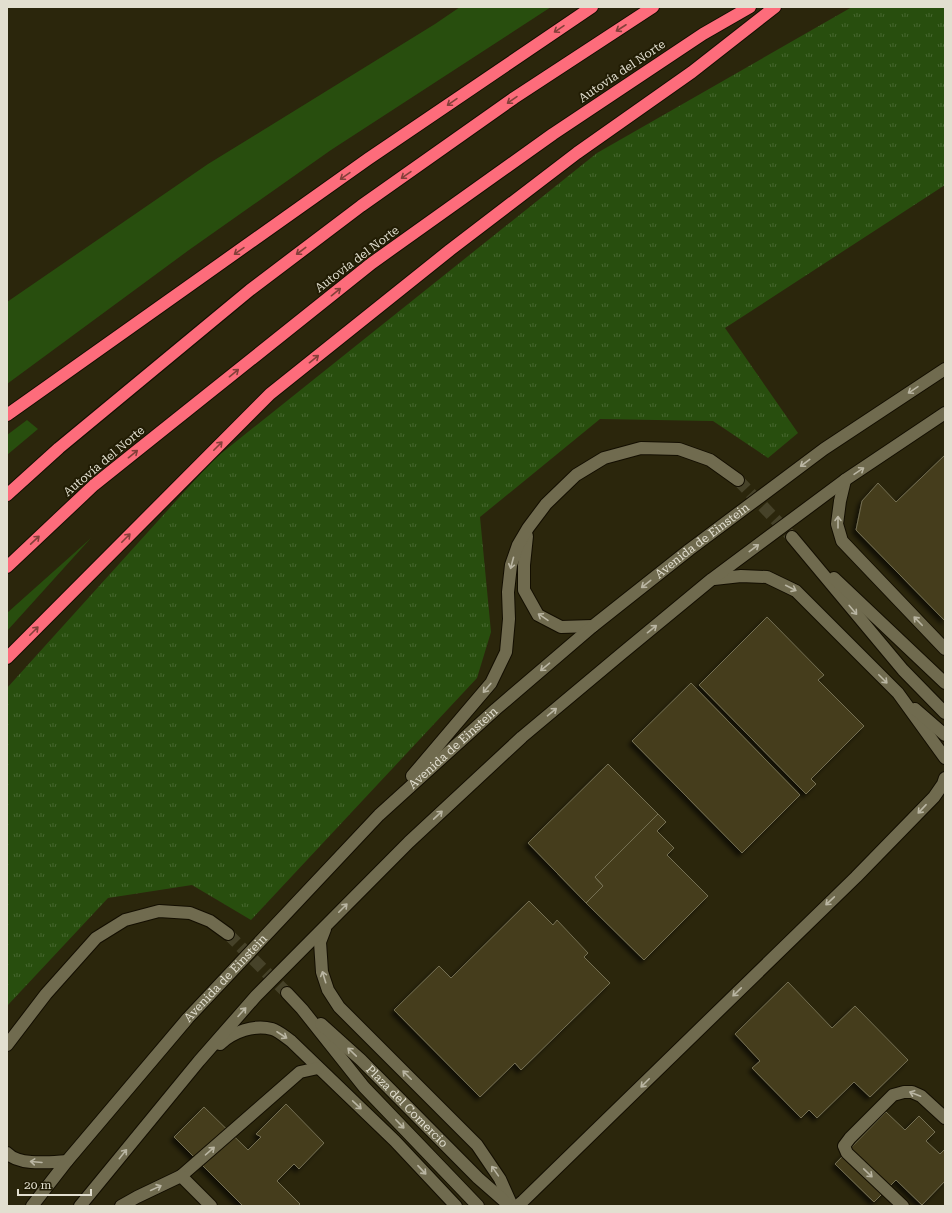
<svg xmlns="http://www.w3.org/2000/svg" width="952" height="1213" font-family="'Roboto Serif',serif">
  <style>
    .grass { fill: #284e0e }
    .park { fill: url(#park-tufts) }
    .building { fill: #443d1c; stroke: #746f53; filter: url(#shadow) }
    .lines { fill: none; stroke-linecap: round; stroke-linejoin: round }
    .minor-tunnel { stroke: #464229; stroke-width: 12; stroke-dasharray: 12 6; stroke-linecap: butt }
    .minor-casing { stroke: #130e00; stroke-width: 14 }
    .highway-casing { stroke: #130e00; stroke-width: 14 }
    .minor { stroke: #706b4f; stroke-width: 12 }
    .highway { stroke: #fd6c7b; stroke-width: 12 }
    .oneway { stroke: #84403a }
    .oneway2 { stroke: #bab6a3 }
    .labels { text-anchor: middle; stroke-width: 4; stroke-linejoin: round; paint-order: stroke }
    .street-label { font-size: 12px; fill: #e2dfd0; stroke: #211c04 }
  </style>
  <defs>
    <pattern id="park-tufts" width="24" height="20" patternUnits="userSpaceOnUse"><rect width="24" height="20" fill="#284e0e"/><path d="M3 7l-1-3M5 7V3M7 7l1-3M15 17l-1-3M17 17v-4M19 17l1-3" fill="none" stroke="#476730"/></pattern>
    <filter id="shadow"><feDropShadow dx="-3.5" dy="3.5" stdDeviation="2" flood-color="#0009"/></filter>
  </defs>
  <rect width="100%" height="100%" fill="#2b260c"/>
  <path class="grass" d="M460,7H551L331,150L189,250L7,384V302L208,164L435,24Z
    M27,420L38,429L7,455V435Z
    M91,538L7,631V613Z"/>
  <path class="park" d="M852,7H945V185L725,328L798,433L768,458L713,421L600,419L480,517L491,632L477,678L251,920L192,885L108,898L7,1006V688L213,460L597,153Z"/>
  <path class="building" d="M945,455V621L856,530L862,501L878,483L896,502Z
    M767,617L824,675L818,680L864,726L811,779L816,784L806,794L699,685Z
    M691,683L800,795L742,853L632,741Z
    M608,764L658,814L595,877L603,886L586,903L528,843Z
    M658,814L666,822L657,831L674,848L667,855L708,896L644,960L586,903L603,886L595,877Z
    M529,901L553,925L557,920L588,953L584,957L610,983L521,1070L515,1063L480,1097L394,1010L439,966L451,978Z
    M788,982L832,1028L855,1006L908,1060L870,1097L854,1082L817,1118L809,1110L801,1118L752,1068L760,1061L735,1034Z
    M286,1104L324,1143L299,1169L294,1164L277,1181L300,1204L298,1206H243L174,1137L204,1107L248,1150L261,1137L256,1134Z
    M886,1112L905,1130L919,1116L935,1132L926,1141L940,1154L945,1149V1181L922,1205L896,1180L874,1202L835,1164Z"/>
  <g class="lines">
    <path class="minor-tunnel" d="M738,480L792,537
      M228,934L287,993"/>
    <defs>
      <g id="minor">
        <path d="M845,480L840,501L837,524L842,541L945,649"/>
        <path d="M527,536L524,565V590L538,615L561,627L593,626"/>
        <path d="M792,537L903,670L945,713"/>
        <path d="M834,578L945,683"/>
        <path d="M714,579L741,576L767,577L796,591L898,693L945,758"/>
        <path d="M915,709L945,735"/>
        <path d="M412,776L491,683L506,652L509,619L508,592L511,565L518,545L528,528L546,504L576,475L604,458L641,448L679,449L710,460L738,480"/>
        <path d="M325,929L320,942L322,972L328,990L339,1007L477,1145L500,1179L512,1206"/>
        <path d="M287,993L302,1009L364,1087L478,1206"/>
        <path id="s1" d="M321,1024L361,1060L478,1178L510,1206"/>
        <path d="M220,1044C233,1032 254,1024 272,1029C279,1031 285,1037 291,1041L395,1141L456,1206"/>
        <path d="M7,1045L46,994L96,938L125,920L159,911L190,913L210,921L228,934"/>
        <path d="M7,1153C19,1166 50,1162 67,1161"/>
        <path d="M181,1176L300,1072L318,1068"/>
        <path id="s2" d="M32,1206L67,1161L188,1018L379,815L496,709L593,626L689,550L824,449L945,369"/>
        <path d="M80,1206L199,1061L256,996L409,842L522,737L620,655L712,579L845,480L945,413"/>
        <path d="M121,1206L137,1197L181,1176L211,1206"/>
        <path d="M517,1206L523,1201L856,877L934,797L943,784L945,778"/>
        <path d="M903,1206L847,1153L844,1146L850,1138L893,1095L904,1092H912L921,1096L945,1118"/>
      </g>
      <path id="highway" d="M7,415L368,159L592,7
        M7,495L59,448L250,290L361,206L514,98L653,7
        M7,567L94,485L372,263L553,134L703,34L750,7
        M7,658L270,394L450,250L577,153L692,72L775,7"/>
    </defs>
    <use href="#minor" class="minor-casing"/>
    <use href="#highway" class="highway-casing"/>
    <use href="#minor" class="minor"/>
    <use href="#highway" class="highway"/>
  </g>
  <defs><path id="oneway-shaft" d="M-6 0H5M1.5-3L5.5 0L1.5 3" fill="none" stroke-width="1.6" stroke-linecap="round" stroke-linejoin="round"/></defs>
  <g class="oneway">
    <use href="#oneway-shaft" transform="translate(621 28) rotate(147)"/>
    <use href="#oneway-shaft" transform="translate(559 29) rotate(146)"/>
    <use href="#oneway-shaft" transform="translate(512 100) rotate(145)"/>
    <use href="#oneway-shaft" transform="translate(452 102) rotate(145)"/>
    <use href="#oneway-shaft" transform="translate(406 175) rotate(145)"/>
    <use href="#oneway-shaft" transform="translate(345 176) rotate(145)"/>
    <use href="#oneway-shaft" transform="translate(239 251) rotate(145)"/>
    <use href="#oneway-shaft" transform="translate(301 251) rotate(143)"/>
    <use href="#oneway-shaft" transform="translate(336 292) rotate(-39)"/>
    <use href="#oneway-shaft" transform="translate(314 359) rotate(-39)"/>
    <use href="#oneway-shaft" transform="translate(234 373) rotate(-39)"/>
    <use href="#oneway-shaft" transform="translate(218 446) rotate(-45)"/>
    <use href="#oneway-shaft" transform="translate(133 454) rotate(-39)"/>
    <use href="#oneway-shaft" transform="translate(126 538) rotate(-45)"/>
    <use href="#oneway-shaft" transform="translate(35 540) rotate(-43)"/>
    <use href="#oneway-shaft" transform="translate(34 631) rotate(-45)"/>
  </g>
  <g class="oneway2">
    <use href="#oneway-shaft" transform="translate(913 390) rotate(146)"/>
    <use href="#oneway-shaft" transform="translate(805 463) rotate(143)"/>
    <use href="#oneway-shaft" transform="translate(859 471) rotate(-34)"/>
    <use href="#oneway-shaft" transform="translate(838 522) rotate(-90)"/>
    <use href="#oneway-shaft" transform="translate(754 548) rotate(-37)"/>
    <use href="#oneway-shaft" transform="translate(512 563) rotate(105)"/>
    <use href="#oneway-shaft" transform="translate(646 584) rotate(142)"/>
    <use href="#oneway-shaft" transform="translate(791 588) rotate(27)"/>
    <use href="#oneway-shaft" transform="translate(853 610) rotate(50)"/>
    <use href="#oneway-shaft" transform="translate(543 617) rotate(-146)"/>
    <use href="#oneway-shaft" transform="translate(918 621) rotate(-134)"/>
    <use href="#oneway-shaft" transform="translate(652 629) rotate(-39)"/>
    <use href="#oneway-shaft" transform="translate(545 667) rotate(140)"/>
    <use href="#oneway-shaft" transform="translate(883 679) rotate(45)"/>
    <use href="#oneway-shaft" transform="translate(487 688) rotate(130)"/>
    <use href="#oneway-shaft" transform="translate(552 712) rotate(-40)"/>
    <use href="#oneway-shaft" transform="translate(922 809) rotate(133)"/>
    <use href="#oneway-shaft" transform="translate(438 815) rotate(-43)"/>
    <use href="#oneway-shaft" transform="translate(830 901) rotate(137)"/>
    <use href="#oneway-shaft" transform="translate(343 908) rotate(-45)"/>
    <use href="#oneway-shaft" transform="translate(324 977) rotate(-107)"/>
    <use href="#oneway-shaft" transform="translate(737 992) rotate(136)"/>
    <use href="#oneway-shaft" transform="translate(242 1012) rotate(-48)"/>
    <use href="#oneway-shaft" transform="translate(282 1035) rotate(33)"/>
    <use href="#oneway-shaft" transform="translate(352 1052) rotate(-136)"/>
    <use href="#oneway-shaft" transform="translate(407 1075) rotate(-135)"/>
    <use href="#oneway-shaft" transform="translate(645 1083) rotate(135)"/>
    <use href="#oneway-shaft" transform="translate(915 1094) rotate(-159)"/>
    <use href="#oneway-shaft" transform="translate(357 1105) rotate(43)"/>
    <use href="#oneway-shaft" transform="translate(400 1124) rotate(46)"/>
    <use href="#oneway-shaft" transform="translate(210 1151) rotate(-41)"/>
    <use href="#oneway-shaft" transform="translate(123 1154) rotate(-51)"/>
    <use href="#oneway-shaft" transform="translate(36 1162) rotate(-175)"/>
    <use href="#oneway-shaft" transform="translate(422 1170) rotate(47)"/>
    <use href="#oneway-shaft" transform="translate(495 1171) rotate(-125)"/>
    <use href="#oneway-shaft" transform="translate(868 1173) rotate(44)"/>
    <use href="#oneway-shaft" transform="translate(156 1188) rotate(-25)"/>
  </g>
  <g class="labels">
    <g class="street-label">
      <text transform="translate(622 71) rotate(-34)" y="4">Autovía del Norte</text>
      <text transform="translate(357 259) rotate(-37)" y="4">Autovía del Norte</text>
      <text transform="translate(104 461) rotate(-40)" y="4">Autovía del Norte</text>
      <text dy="4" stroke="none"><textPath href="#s2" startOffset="947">Avenida de Einstein</textPath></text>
      <text dy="4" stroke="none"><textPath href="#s2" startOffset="623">Avenida de Einstein</textPath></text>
      <text dy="4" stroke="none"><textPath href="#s2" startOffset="299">Avenida de Einstein</textPath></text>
      <text dy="4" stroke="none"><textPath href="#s1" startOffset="119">Plaza del Comercio</textPath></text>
    </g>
  </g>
  <rect width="952" height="1213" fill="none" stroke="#e2dfd0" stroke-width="16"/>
  <path d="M18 1189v6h73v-6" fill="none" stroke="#e2dfd0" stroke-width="2"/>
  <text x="24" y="1189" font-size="12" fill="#e2dfd0" stroke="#211c04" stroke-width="3" paint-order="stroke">20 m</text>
</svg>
